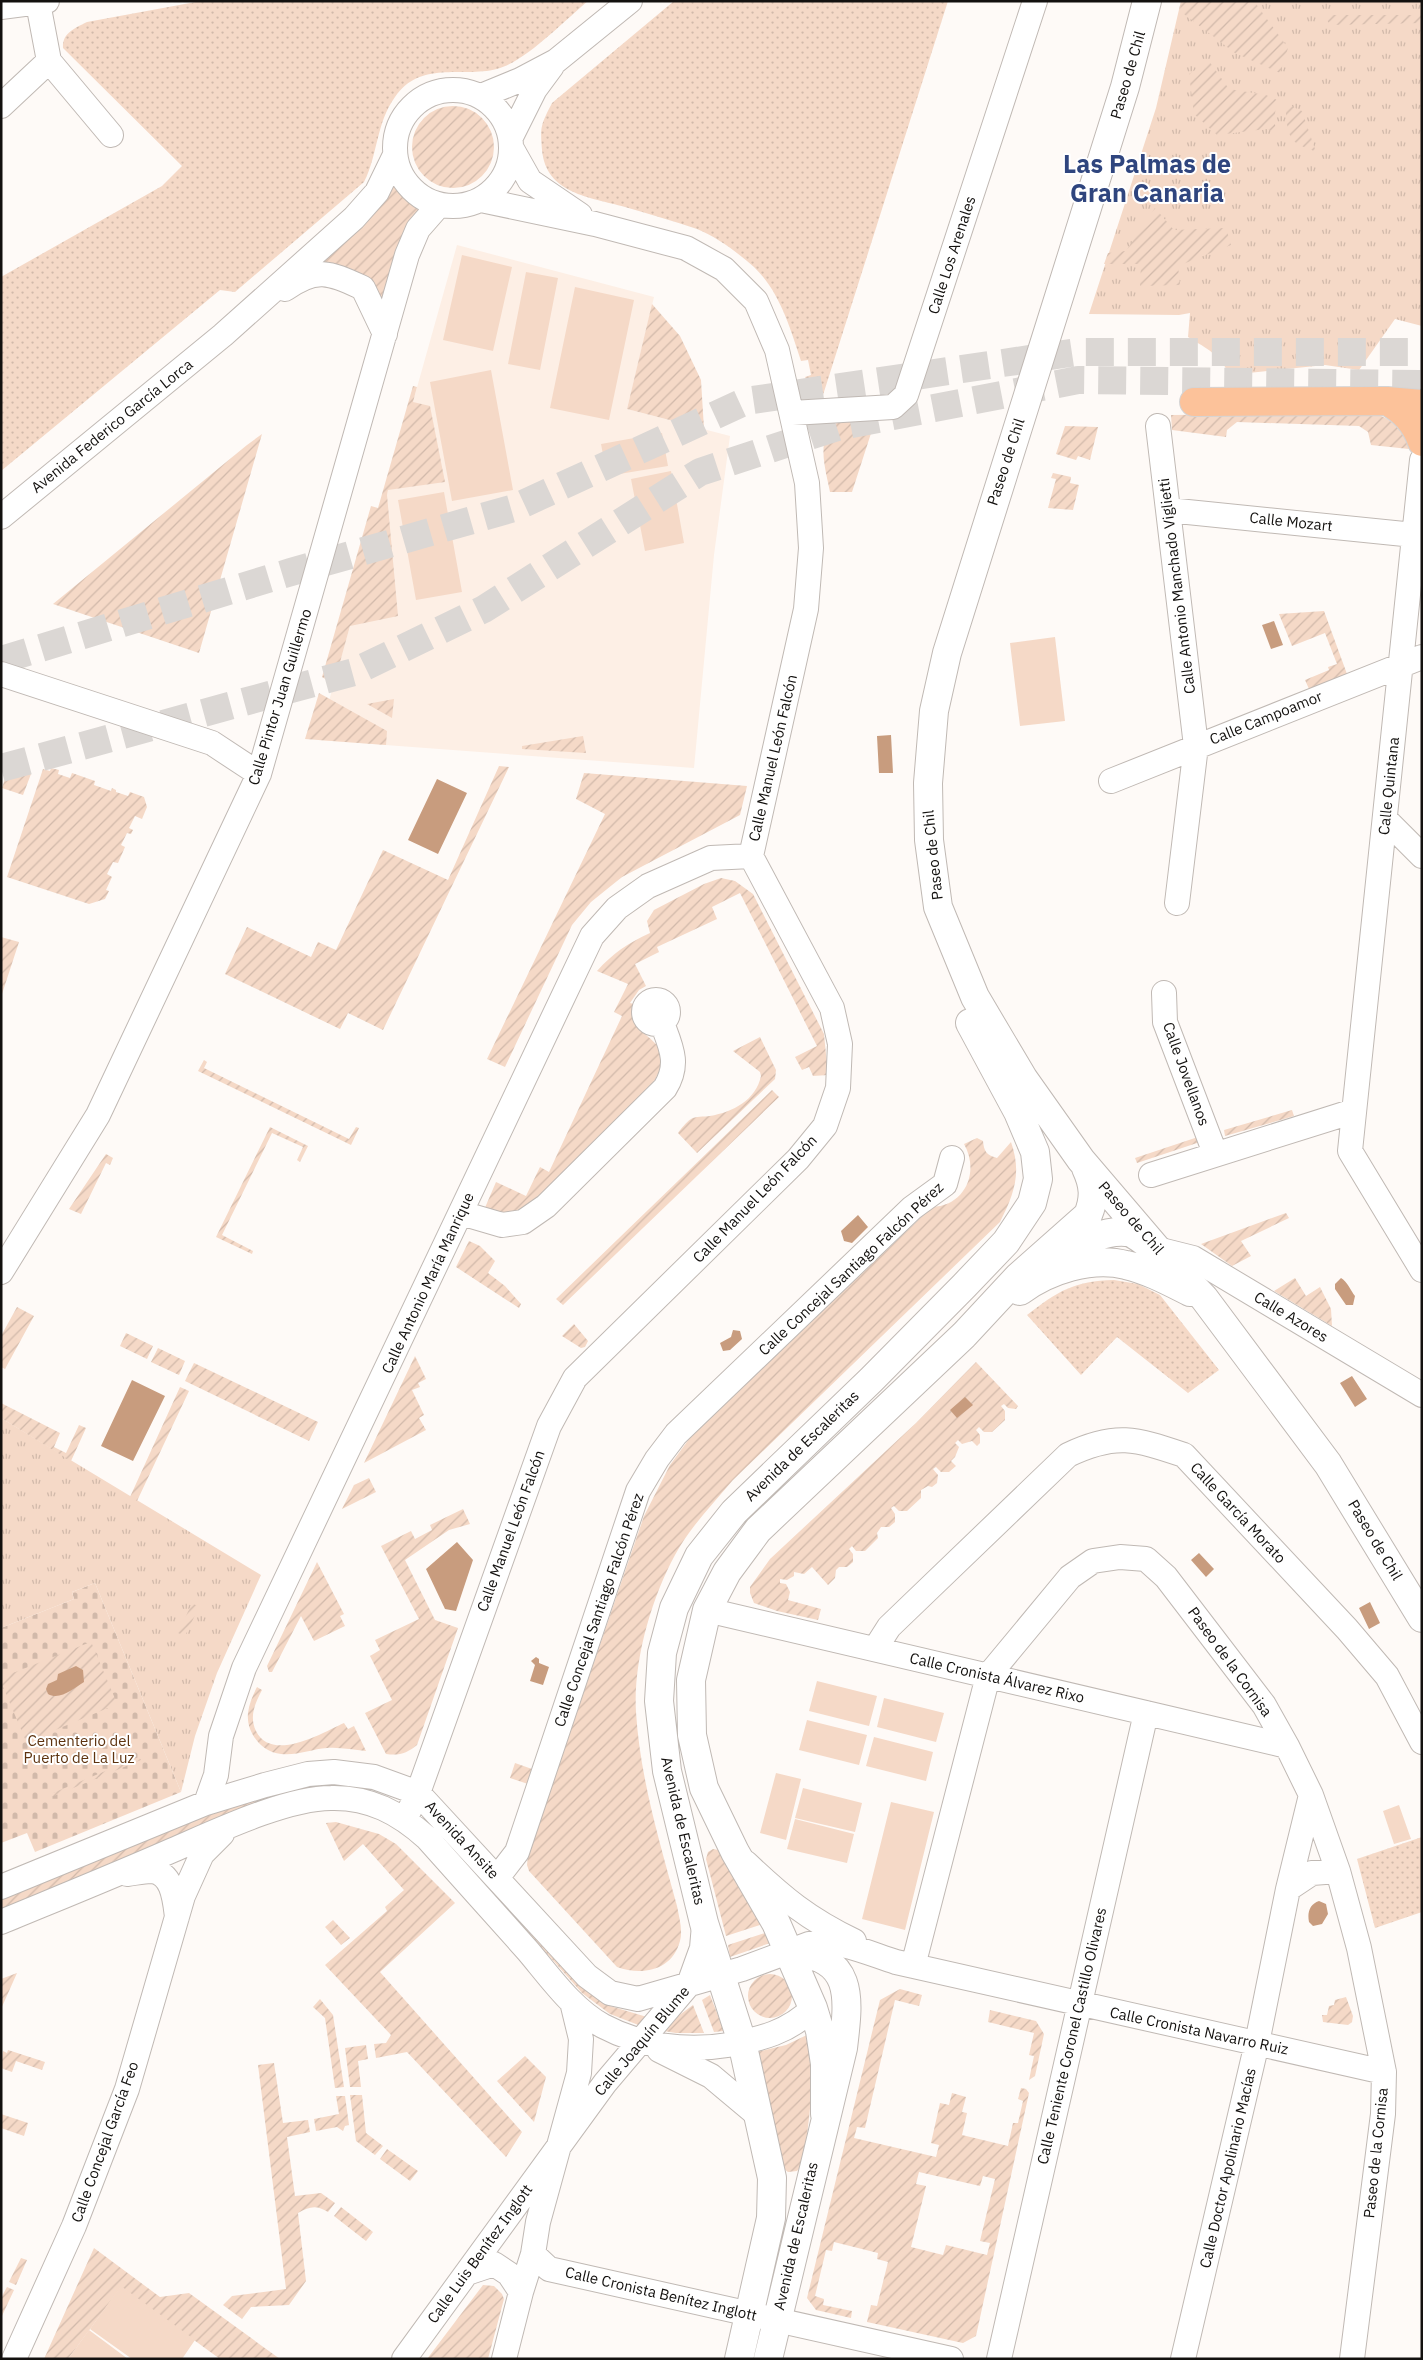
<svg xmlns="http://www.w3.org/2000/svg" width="1423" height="2360" font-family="'IBM Plex Sans',sans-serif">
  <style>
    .built { fill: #fdefe5 }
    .grass { fill: url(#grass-dots) }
    .cemetery { fill: url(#cemetery-stones) }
    .park { fill: url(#park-tufts) }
    .garden { fill: url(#garden-furrows); fill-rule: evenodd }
    .pitch { fill: #f5d9c7 }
    .water { fill: #c89c7e }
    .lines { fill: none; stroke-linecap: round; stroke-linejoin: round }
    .trunk-tunnel { stroke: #dbd7d4; stroke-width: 28; stroke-dasharray: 28 14; stroke-linecap: butt }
    .minor-casing { stroke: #c0b9b4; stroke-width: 26 }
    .tertiary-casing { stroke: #c0b9b4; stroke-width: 30 }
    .trunk-casing { stroke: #d5d4d4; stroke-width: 30 }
    .minor { stroke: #fff; stroke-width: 24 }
    .tertiary { stroke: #fff; stroke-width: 28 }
    .trunk { stroke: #fcc29a; stroke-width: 28 }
    .labels { text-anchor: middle; stroke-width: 4; stroke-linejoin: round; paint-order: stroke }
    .street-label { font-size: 15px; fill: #13110f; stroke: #fff }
    .park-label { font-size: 15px; fill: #5d330f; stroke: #fff }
    .town-label { font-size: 25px; font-weight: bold; fill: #2f457e; stroke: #fff }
  </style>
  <defs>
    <pattern id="grass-dots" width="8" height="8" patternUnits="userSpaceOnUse" patternTransform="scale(1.25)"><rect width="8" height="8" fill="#f5d9c7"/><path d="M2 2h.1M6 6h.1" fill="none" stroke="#d1b9aa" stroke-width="1.8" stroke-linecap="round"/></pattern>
    <pattern id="cemetery-stones" width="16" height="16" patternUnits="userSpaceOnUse" patternTransform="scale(1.25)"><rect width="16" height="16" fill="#f5d9c7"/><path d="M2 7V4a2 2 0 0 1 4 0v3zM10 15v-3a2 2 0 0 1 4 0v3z" fill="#d1b9aa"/></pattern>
    <pattern id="park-tufts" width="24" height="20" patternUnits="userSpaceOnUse" patternTransform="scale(1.25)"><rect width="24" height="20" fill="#f5d9c7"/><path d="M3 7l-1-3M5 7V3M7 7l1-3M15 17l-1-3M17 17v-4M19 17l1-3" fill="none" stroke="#d1b9aa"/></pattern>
    <pattern id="garden-furrows" width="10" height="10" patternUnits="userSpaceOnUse" patternTransform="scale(1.25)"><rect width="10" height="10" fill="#f5d9c7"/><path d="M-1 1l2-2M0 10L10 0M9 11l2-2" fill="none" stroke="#d1b9aa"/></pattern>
  </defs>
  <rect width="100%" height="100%" fill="#fefaf7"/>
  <path class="built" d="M457,245L654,297L627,409L730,436L714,555L694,768L318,740Z"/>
  <path class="grass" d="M201,1H588C565,20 525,62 497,69C460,78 421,60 395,97C376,123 378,155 364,182L235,292L220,290L1,471V277L162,186L182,166L63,48C62,33 75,28 87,22Z
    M674,1H948L823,395L809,386L805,377L811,375L808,360L801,361C790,328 780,292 754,267C738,253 717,237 697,229C674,221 649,214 625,207C590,197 546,194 542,150C540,126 541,125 552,103Z
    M1114,1280L1138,1284L1160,1295L1219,1370L1188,1393L1117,1337L1081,1375L1027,1315C1058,1291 1074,1281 1114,1280Z
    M1422,1837V1912L1375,1928L1357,1859Z"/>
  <path class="cemetery" d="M95,1583L181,1792L35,1852L27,1833L1,1843V1628L74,1599L72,1592Z"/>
  <path class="park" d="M1181,1H1422V326L1395,319L1359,370L1325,365L1230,375C1218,353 1209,350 1188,337L1190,313L1179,315L1089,314L1156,108Z
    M1,1418L261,1575L217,1673L195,1736L181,1792L95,1583L72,1592L74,1599L1,1628Z"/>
  <path class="garden" d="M1181,1H1254L1288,48L1280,73L1235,53L1180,11Z
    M1324,15H1422V23L1330,25Z
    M1209,61L1229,89L1266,95L1277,100L1274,120L1277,133L1266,129L1217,135L1194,114L1189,74Z
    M1288,105L1302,111L1316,152C1299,144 1290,145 1287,124C1286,116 1285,112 1288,105Z
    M412 147a41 41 0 1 1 82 0a41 41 0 1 1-82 0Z
    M394,185L412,205L423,212L384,301L303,268Z
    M1155,208L1174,230L1226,228L1231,245L1178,266L1180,285L1140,286L1141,264H1104L1108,253L1126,251Z
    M652,304L680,336L701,380L704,429L627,409Z
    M413,386L417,387L413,402L430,406L445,482L388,490L387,495L398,616L350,626L334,684L322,677L371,506L378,508Z
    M1370,413C1391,417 1404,429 1409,449L1371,445L1368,432L1359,426L1237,422L1227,430L1226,437L1172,430L1171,415Z
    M875,421L852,492H830C826,470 814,437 838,422Z
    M1065,426L1098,427L1090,460L1078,456L1076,460L1056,454Z
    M262,434L199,653L53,604L247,445Z
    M1053,473L1071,477L1070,483L1079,485L1073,510L1048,508L1056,479L1051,478Z
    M1324,611L1347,674L1309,689L1305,680L1329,670L1328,667L1337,664L1325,633L1292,646L1279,614Z
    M319,693L387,731L386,745L305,739Z
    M394,699L392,718L367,704Z
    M583,736L586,753L522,749V746Z
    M499,766L509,767L383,1030L348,1013L340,1029L225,974L247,927L311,957L318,942L336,950L383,850L448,880Z
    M9,767L31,774L23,795L2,788Z
    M51,768L59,770L58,774L70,778L72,773L95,781L94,785L111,791L112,788L116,790V792L128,796L130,792L144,797L147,807L142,819L135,816L129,828L133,830L131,834L127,833L121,845L125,847L118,863L113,862L107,874L112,877L106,890L109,891L105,899L89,904L7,877L43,769L50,771Z
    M584,773L747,786L740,815L622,877L591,902L572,925L505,1067L487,1059L605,814L576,799Z
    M721,878L735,881L753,894L824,1034L828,1075L813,1076L809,1067L802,1070L795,1057L817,1046L740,893L712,907L717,919L657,947L659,952L635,964L646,986L639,990L630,1003L634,1004C628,1029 649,1033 660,1049L661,1067L655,1080L552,1185L526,1208L503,1215L484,1210L496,1182L526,1196L540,1167L549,1172L622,1016L614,1012L628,984L597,971C613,953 628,943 650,933L647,921L654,910L704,884Z
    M1,937L19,942L1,997Z
    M760,1037L776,1070L775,1079L697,1153L678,1133C681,1129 686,1122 691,1119C695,1116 704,1117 710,1116C733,1112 756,1100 761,1076L760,1072L733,1051Z
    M204,1060L207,1062L204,1068L349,1139L356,1127L359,1128L351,1145L198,1071Z
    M772,1090L779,1097L563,1305L556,1299Z
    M1292,1110L1294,1116L1225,1136L1224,1130Z
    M270,1127L308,1146L300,1162L297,1160L303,1147L272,1133L222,1235L253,1251L252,1254L216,1237Z
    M1198,1137L1200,1142L1137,1163L1135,1158Z
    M977,1138L983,1141C984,1151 986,1155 997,1158L1011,1142C1022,1173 1014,1194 1000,1222L733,1480C713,1504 690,1527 675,1555C651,1599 633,1662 636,1712C640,1778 660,1843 677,1906C679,1917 683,1930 680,1941C672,1971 642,1976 617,1967L529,1871L527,1865L528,1855L644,1516L670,1465L689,1439L714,1414L932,1207C965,1206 980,1172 964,1144Z
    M106,1154L113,1158L110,1165L106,1163L81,1214L69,1209Z
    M1286,1213L1289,1218L1241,1241L1251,1256L1232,1266L1201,1244Z
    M469,1241L480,1246L495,1261L488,1273L505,1286L521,1304L519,1308L456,1267Z
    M1295,1278L1306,1296L1320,1287L1331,1309L1332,1326L1274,1291Z
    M17,1307L34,1316L5,1369L1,1367V1336Z
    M574,1324L588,1341L585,1347L581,1348L562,1336Z
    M126,1333L153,1346L147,1359L120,1346Z
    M158,1348L185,1361L179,1375L151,1362Z
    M415,1356L426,1379L418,1383L420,1387L412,1390L424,1415L419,1418L426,1430L364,1463Z
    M976,1362L1018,1406L1016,1409L1008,1408L1004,1404L1001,1406L1005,1411V1420L992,1432H984L979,1427L976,1430L980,1435V1443L977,1446L972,1441L962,1444L958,1440L955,1443L959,1447L955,1457L951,1461L956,1466L949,1472H941L936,1467L933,1469L938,1475L937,1483L932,1487L928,1486L921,1490V1498L907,1511H899L894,1506L891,1508L895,1514V1522L889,1527H881L877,1533L878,1538L865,1551H856L852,1546L849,1549L853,1554V1562L847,1567H839L836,1570L835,1578L828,1585L812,1567L804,1574L794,1572V1576L787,1580L780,1579V1583L786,1584L790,1592L788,1600L821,1609L818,1620L777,1611L754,1603L750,1593V1587L770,1559L916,1423Z
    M194,1363L318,1422L309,1441L185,1381Z
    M180,1387L189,1391L137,1501L130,1497Z
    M1,1403L60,1433L54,1447L66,1453L79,1425L86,1428L71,1461L1,1418Z
    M369,1478L376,1492L342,1509L354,1485Z
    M463,1509L470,1524L449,1530L405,1560L435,1620L458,1628L417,1745C407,1753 400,1756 386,1754L365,1713L392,1700L370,1656L380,1650L375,1640L419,1619L381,1546L411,1531L415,1539L432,1530L430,1525Z
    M317,1562L344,1614L340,1616L345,1626L314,1641L301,1616L272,1672H269L267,1666Z
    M192,1603L199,1607L185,1636L178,1633Z
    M88,1643L92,1644L116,1701L115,1705L29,1741L25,1739L1,1682L3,1677Z
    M257,1687L262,1690C255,1703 249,1717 256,1731C272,1763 322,1733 344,1723L348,1729L354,1726L366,1751C353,1750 340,1747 327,1748C312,1749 296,1756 281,1754C261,1752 246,1732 248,1713C249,1704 253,1695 257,1687Z
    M139,1757L141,1760L49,1798L48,1795Z
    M515,1763L532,1769L528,1784L510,1778Z
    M328,1785V1789L1,1911V1899C71,1870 139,1840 210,1815C248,1801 287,1788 328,1785Z
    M336,1822L379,1834L396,1844L455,1903L380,1972L522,2132L506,2157L407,2052L376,2058L374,2044L386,2043L391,2035L325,1965L387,1911L385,1907L404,1890L363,1844L344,1861L326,1823Z
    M431,1823L585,1989L610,2006L647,2017L641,2026L610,2014L582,1993Z
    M713,1849L719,1850L763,1924L726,1936L706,1859L708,1852Z
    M333,1920L350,1938L341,1945L325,1927Z
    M768,1932L773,1942L730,1957L728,1945Z
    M17,1973L1,2009V1979Z
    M748 1996a22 22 0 1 1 44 0a22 22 0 1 1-44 0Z
    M900,1989L922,1995L919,2006L895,2000L865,2128L857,2127L854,2138L936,2157L939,2145L931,2143L940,2103L949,2105L952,2093L966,2097L962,2112L967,2113L962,2135L1008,2146L1013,2123H1018L1023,2101L1018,2099L1021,2088L1026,2089L1029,2093L976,2336L963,2343L867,2322L871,2305L877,2306L888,2262L877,2259L878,2253L834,2242L832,2251L826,2250L815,2296L824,2299L823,2305L852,2311L851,2318L816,2310L807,2298L880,2000ZM919,2172L980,2186L983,2176L995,2179L980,2241L990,2243L987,2255L946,2245L943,2255L911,2247L926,2186L916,2184Z
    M710,1995L724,2031L714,2032L702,2000Z
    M1346,1997L1353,2016L1352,2022L1348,2025L1323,2022L1322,2015H1327L1329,2006L1334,2005L1335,2000Z
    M320,1999L333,2015L344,2087L335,2088L325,2018L313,2007Z
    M693,2005L704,2033H676L664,2031L674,2019Z
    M990,2010L1036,2021L1044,2034L1035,2076L1029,2080L1034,2056L1029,2055L1034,2033L988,2022Z
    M809,2034C816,2078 809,2120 803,2164L797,2171L788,2172L784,2169L757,2052L786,2045Z
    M366,2045L368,2059L358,2061L361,2087H350L345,2048Z
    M8,2050L45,2062L42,2070L16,2061L12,2072L1,2068L3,2051L7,2053Z
    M525,2056L546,2077L534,2122L497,2081Z
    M274,2063L283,2123L308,2120L310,2132L287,2137L295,2196L321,2193L335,2203L328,2212C317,2205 310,2206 298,2213L306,2281L289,2305L251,2307L242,2319L223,2305L232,2296L286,2289L258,2065Z
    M350,2095H362L366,2133L383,2146L375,2155L356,2141Z
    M336,2096H345L349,2125L345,2126L343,2131L337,2127L316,2131L314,2119L339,2114Z
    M1,2114L28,2123L24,2136L1,2128Z
    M387,2149L418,2171L410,2181L380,2159Z
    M341,2207L373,2232L366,2241L334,2216Z
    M94,2248L160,2297L189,2293L280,2359H220L121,2287L68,2359H44Z
    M21,2258L27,2260L16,2285L9,2282Z
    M483,2285L494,2286L502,2294L504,2299L488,2359H427Z
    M7,2287L14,2290L1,2318V2298Z"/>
  <path class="pitch" d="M462,255L512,267L493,351L443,340Z
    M526,272L558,278L540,370L508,364Z
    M575,287L634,300L609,420L550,408Z
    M491,370L513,490L452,501L430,382Z
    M662,433L668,466L607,476L601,444Z
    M671,471L684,543L645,551L631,479Z
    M444,492L462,592L416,600L398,500Z
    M1055,637L1065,721L1020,726L1010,643Z
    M817,1681L877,1696L869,1726L809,1711Z
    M884,1698L944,1713L936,1742L877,1727Z
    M807,1720L867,1735L859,1765L799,1750Z
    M874,1737L933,1752L926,1781L866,1766Z
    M776,1773L801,1779L786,1840L760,1833Z
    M803,1788L862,1803L855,1832L795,1818Z
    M891,1802L934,1812L905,1930L862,1919Z
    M1399,1805L1411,1839L1394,1844L1383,1811Z
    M795,1819L854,1834L847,1863L787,1849Z
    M121,2286L195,2340L182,2359H132L90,2329Z
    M89,2330L128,2359H68Z"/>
  <path class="water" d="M1274,621L1283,645L1271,649L1262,625Z
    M891,735L893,773H879L877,736Z
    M437,779L467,793L438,854L408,840Z
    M858,1215L868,1227L852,1243L844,1241L841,1231Z
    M1341,1278C1347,1281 1351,1291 1355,1296L1353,1305H1346L1335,1289V1284Z
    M733,1330L740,1331L742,1339L730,1350L723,1351L720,1343L731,1337Z
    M1352,1376L1367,1399L1355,1407L1340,1383Z
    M132,1380L165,1396L133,1461L101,1446Z
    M965,1397L973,1405L957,1418L950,1410Z
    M457,1542L473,1560L456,1611L445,1609L426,1569Z
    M1199,1553L1214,1569L1206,1577L1191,1560Z
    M1370,1602L1380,1623L1369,1629L1359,1608Z
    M536,1657L539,1659V1663L549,1667L543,1685L530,1681L535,1665L531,1661Z
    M76,1666L83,1670L84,1682C74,1688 60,1701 48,1694L46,1689L48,1684L57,1680L58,1674Z
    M1319,1901L1326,1904L1328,1914L1322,1924L1313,1926L1309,1922C1307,1912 1310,1904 1319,1901Z"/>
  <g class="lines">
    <path class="trunk-tunnel" d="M1,660L291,572L514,508L746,401L1077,352H1422
      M1,768L354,672L484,609L700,472L837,427L1078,380L1422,384"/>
    <defs>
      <path id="minor" d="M38,3L49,61L111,135
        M1,7L47,1
        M395 148a58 58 0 1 1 116 0a58 58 0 1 1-116 0Z
        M481,96L520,80L556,61L630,1
        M1,106L49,61
        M511,137L535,89L552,66
        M512,149L530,181L580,215
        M285,289C317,266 330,273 363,288L385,334
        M792,413L893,407L906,395L1035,1
        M1158,426L1196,746L1177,903
        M1422,460L1350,1151L1422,1270
        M1168,510L1414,535
        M1,517L223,335L354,218L377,192L395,155
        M1,674L212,743L259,774
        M1111,781L1422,657
        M1385,819L1422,856
        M1164,993L1165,1022L1215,1153
        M644 1012a12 12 0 1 1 24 0a12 12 0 1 1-24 0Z
        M1151,1175L1354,1111
        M461,1213L502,1225L523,1222L546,1206L665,1088C680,1064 671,1047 662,1023
        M1157,1249L1193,1258L1422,1395
        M1,1272L98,1115L259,774L407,255L418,229L439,205
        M707,1610L1287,1746
        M875,1649L889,1627L1068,1455C1116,1432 1136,1439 1184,1455L1347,1629L1387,1676L1422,1742
        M206,1803L216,1775L221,1736L244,1668L592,936L617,908L648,886L711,858L751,856
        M405,1819L418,1793L549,1426L575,1378L798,1159L825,1126L838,1088L840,1044L832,1008L751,856L806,609L811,548L807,483L777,350L756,301L724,269L686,248L595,224L481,200
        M746,1863C783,1898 808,1919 854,1941
        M127,1874C135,1873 144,1871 151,1871C173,1872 175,1901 177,1917
        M497,1878L517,1852L638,1491L657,1459L676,1434L912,1208L945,1184L952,1158
        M1,1887L206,1803L265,1785L308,1774L334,1772L374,1777L418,1793L587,1976L610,1993L638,1999L742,1969L809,1944C837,1938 870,1954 896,1962L1384,2072
        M1288,1889L1312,1873L1338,1871
        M1,1922C59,1898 116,1875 173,1850C215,1832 286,1798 331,1798C370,1797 399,1813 427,1838C461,1876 494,1913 528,1951C550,1977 572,2009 603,2026C641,2046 686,2052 728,2045C761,2039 789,2032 813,2008
        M913,1966L988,1676L1070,1577L1093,1561L1120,1557L1146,1559L1166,1577L1264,1705L1287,1746L1311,1795L1338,1871L1359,1948L1384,2072L1383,2114L1352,2359
        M659,2050L711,2076L760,2117
        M533,2254L549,2269L951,2359
        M467,2273L494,2264L509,2274L521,2292
        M14,2359L74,2226L127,2089L183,1896L202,1854L222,1834
        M404,2359L605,2083L689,1984L702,1948L704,1925
        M504,2359L521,2292L533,2254L538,2222L579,2073L581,2039L572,2002
        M999,2359L1146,1713
        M1183,2359L1257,2043L1288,1889L1311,1795"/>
      <path id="tertiary" d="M1147,1L1125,87L947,653L934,711L928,783L929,840L938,907L975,997L1023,1078L1081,1160L1157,1249L1204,1298L1328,1464L1422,1618
        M1059,1255C1079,1244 1102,1230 1126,1232C1133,1232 1143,1241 1150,1245
        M1020,1291C1048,1270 1092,1256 1126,1265C1148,1270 1170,1282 1190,1292
        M825,2114V2064L820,2031L813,2008L776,1923L735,1852L704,1788L692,1735L691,1680L707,1610L727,1572L758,1530L964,1335L1018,1277L1088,1215C1095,1198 1094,1185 1086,1168
        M739,2359L771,2218L772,2178L742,2042L704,1923L667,1771L659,1701L662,1653L674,1608L699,1556L734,1512L871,1380L964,1286L1006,1242L1032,1203L1038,1179L1035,1152L1018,1112L970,1023
        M768,2359L843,2048C849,1998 855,1956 790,1952"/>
      <path id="trunk" d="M1387,401C1404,411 1415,422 1422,442
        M1194,402L1387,401L1422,404"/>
    </defs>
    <use href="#minor" class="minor-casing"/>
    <use href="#tertiary" class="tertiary-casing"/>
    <use href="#trunk" class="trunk-casing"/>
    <use href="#minor" class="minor"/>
    <use href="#tertiary" class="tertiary"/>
    <use href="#trunk" class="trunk"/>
  </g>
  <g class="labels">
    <g class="street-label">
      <text transform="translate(1128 75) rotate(-74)" y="5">Paseo de Chil</text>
      <text transform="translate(952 255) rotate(-72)" y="5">Calle Los Arenales</text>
      <text transform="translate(112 426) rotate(-39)" y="5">Avenida Federico García Lorca</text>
      <text transform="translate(1006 462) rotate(-72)" y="5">Paseo de Chil</text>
      <text transform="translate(1291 522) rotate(6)" y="5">Calle Mozart</text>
      <text transform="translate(1177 586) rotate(-97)" y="5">Calle Antonio Manchado Viglietti</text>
      <text transform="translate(280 697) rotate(-73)" y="5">Calle Pintor Juan Guillermo</text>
      <text transform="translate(1266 718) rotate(-22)" y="5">Calle Campoamor</text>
      <text transform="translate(773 758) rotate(-77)" y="5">Calle Manuel León Falcón</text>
      <text transform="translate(1389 786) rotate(-84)" y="5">Calle Quintana</text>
      <text transform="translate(933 855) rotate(-96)" y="5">Paseo de Chil</text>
      <text transform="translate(1186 1074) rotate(70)" y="5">Calle Jovellanos</text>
      <text transform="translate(755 1199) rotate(-46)" y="5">Calle Manuel León Falcón</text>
      <text transform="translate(1131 1218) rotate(49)" y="5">Paseo de Chil</text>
      <text transform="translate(851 1269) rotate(-43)" y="5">Calle Concejal Santiago Falcón Pérez</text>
      <text transform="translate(428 1283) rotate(-65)" y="5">Calle Antonio María Manrique</text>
      <text transform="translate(1291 1317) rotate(31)" y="5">Calle Azores</text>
      <text transform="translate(802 1446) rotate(-44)" y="5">Avenida de Escaleritas</text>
      <text transform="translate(1238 1513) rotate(47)" y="5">Calle García Morato</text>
      <text transform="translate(511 1531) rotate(-70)" y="5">Calle Manuel León Falcón</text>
      <text transform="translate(1375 1540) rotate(59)" y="5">Paseo de Chil</text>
      <text transform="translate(599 1610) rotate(-71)" y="5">Calle Concejal Santiago Falcón Pérez</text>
      <text transform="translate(1230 1662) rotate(54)" y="5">Paseo de la Cornisa</text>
      <text transform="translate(997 1678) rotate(13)" y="5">Calle Cronista Álvarez Rixo</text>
      <text transform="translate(683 1831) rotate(77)" y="5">Avenida de Escaleritas</text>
      <text transform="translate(462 1840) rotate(47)" y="5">Avenida Ansite</text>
      <text transform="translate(1199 2031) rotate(12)" y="5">Calle Cronista Navarro Ruiz</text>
      <text transform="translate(1072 2036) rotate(-77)" y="5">Calle Teniente Coronel Castillo Olivares</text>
      <text transform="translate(642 2041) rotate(-50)" y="5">Calle Joaquín Blume</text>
      <text transform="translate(105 2142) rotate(-70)" y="5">Calle Concejal García Feo</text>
      <text transform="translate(1376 2153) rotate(-84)" y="5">Paseo de la Cornisa</text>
      <text transform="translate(1228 2168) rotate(-77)" y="5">Calle Doctor Apolinario Macías</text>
      <text transform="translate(796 2236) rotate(-77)" y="5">Avenida de Escaleritas</text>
      <text transform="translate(480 2254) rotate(-54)" y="5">Calle Luis Benítez Inglott</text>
      <text transform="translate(661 2294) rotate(13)" y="5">Calle Cronista Benítez Inglott</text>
    </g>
    <g class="park-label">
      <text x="79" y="1746">Cementerio del<tspan x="79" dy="17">Puerto de La Luz</tspan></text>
    </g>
    <g class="town-label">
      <text x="1147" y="173">Las Palmas de<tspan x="1147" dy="29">Gran Canaria</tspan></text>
    </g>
  </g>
  <rect width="1423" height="2360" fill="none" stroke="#13110f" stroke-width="5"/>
</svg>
